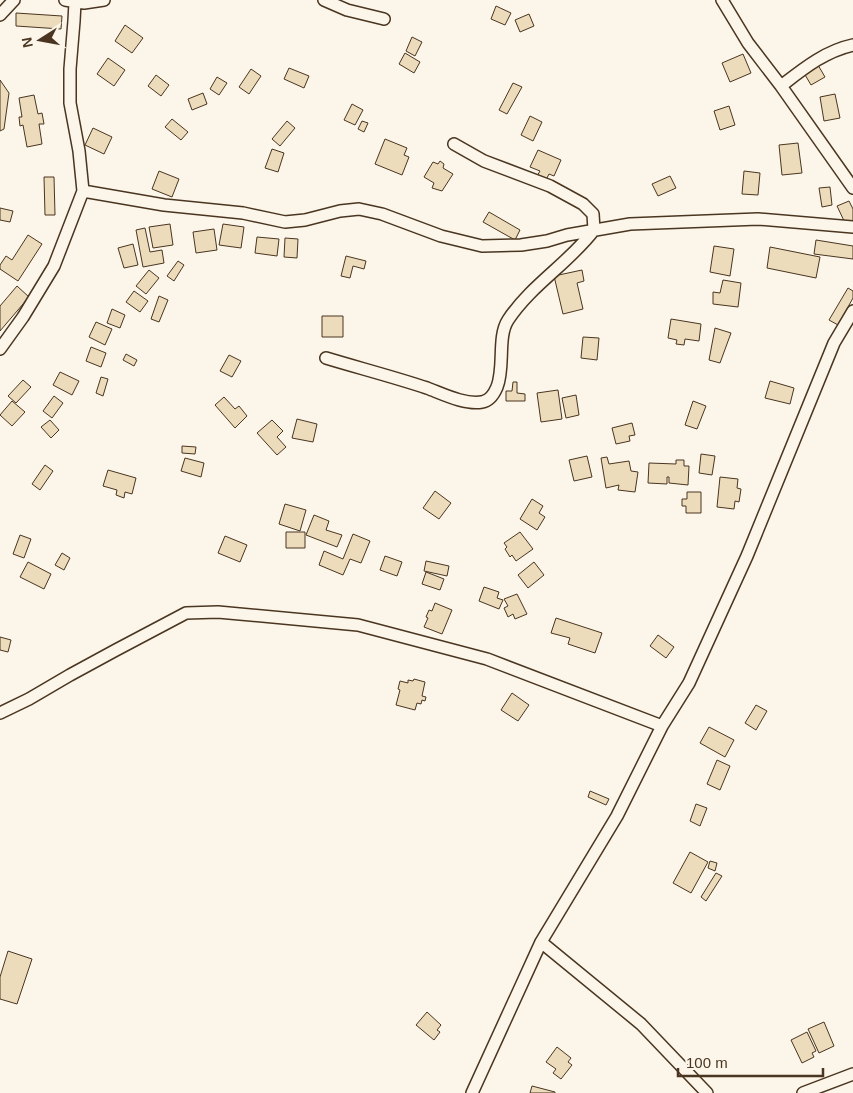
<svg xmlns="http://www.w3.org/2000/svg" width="853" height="1093" font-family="Helvetica,sans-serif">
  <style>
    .building { fill: #ecdcbc; stroke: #4a3520 }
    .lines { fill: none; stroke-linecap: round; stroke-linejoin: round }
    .minor-casing { stroke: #4a3520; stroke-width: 14 }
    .minor { stroke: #fbf6e9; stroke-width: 11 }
  </style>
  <rect width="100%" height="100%" fill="#fbf6e9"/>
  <path class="building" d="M496,6L511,13L505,25L491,19Z
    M16,13L62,16L61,29L16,26Z
    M529,14L534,26L520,32L515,20Z
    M125,25L143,38L132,53L115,41Z
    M412,37L422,42L415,56L406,51Z
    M405,53L420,62L414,73L399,64Z
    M743,54L751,73L730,82L722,63Z
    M108,58L125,70L114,86L97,74Z
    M818,65L825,77L811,85L804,73Z
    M289,68L309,76L304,88L284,79Z
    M251,69L261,76L249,94L239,87Z
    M156,75L169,85L161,96L148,86Z
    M217,77L227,83L219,95L210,89Z
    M0,80L9,93L4,129L0,131Z
    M513,83L522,87L507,114L499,110Z
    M203,93L207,104L192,110L188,99Z
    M835,94L840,118L824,121L820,97Z
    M34,95L38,114L42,113L44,124H39L42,144L27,147L23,125L20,126L19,117H22L19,98Z
    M352,104L363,110L355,125L344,120Z
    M729,106L735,125L720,130L714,111Z
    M530,116L542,122L533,141L521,135Z
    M172,119L188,132L181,140L165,127Z
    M287,121L295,128L280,146L272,139Z
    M362,121L368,123L364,132L358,129Z
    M93,128L112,137L104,154L85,145Z
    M385,139L407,148L404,155L409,157L402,175L375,164Z
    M798,143L802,173L782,175L779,145Z
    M272,149L284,153L278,172L265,168Z
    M538,150L561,160L554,176L549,174L546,180L537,176L540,171L530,167Z
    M440,161L444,164L443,168L453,174L442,191L432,188L434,183L424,177L433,162L438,164Z
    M159,171L179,179L172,197L152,189Z
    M744,171L760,173L758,195L742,194Z
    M670,176L676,188L658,196L652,184Z
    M44,177H54L55,215H45Z
    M830,187L832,205L822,207L819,188Z
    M849,201L853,209V221L846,225L837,206Z
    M0,208L13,211L10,222L0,220Z
    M489,212L520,230L515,240L483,222Z
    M170,224L173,245L153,248L149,227Z
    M223,224L244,227L241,248L219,245Z
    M145,228L150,252L162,250L164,263L143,267L136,230Z
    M214,229L217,250L196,253L193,232Z
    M28,235L42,244L18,281L0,269V265L6,256L12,260Z
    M257,237L279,239L277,256L255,253Z
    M285,238L298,239L297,258L284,257Z
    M816,240L853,246V259L814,254Z
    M133,244L138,265L124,268L118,248Z
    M714,246L734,249L730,276L710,272Z
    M770,247L820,257L816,278L767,268Z
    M346,256L366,261L364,269L353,266L350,278L341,276Z
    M178,261L184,265L174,281L167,276Z
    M149,270L159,278L146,294L136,286Z
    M582,270L584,281L577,283L583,309L563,314L554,276Z
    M723,280L741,283L738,307L713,304V292L720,293Z
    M17,286L29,297L0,331V306Z
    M848,288L853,291V298L838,325L829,320Z
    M134,291L148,301L140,312L126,302Z
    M159,296L168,300L159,322L151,319Z
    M112,309L125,315L120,328L107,323Z
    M322,316H343V337H322Z
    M671,319L701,324L699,341L685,339L684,345L676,344L677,340L668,338Z
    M96,322L112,329L105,345L89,337Z
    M715,328L731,333L720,363L709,360Z
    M583,337L599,338L597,360L581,358Z
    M91,347L106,353L101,367L86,361Z
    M126,354L137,360L134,366L123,360Z
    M229,355L241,361L232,377L220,371Z
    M60,372L79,381L72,395L53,385Z
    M101,377L108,379L103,396L96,393Z
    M23,380L31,387L16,403L8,396Z
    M770,381L794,388L790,404L765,398Z
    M513,382H517V393L525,394V401H506V391H512Z
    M558,390L562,419L541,422L537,393Z
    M576,395L579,415L566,418L562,398Z
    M54,396L63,403L52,418L43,411Z
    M224,397L235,409L239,406L247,416L235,428L215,405Z
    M12,401L25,412L12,426L0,415Z
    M693,401L706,406L697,429L685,425Z
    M297,419L317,424L313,442L292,438Z
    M50,420L59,430L51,438L41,427Z
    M272,420L283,431L277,437L286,447L277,455L257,433Z
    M632,423L635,435L629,436L630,441L616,444L612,428Z
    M182,446L196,447L195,454L182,453Z
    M701,454L715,456L712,475L699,473Z
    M587,456L592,477L574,481L569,460Z
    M607,457L609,464L629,461L631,471L638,472L635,492L618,490L619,485L606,488L601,458Z
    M185,458L204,463L201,477L181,471Z
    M676,460H684V466H689L688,485L669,483V477H667V484L648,483L649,463L676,464Z
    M45,465L53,471L40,490L32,484Z
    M108,470L136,478L132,494L125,492L124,498L116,495L117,490L103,486Z
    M720,477L738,479L737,488L741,489L739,502L735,501L734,509L717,507Z
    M435,491L451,503L439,519L423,508Z
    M687,492H701V513H686V506H682V499H687Z
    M532,499L543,506L539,513L545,517L537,530L520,519Z
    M285,504L306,510L300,531L279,524Z
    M314,515L329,521L326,530L342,535L337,547L306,535Z
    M286,532H305V548H286Z
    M520,532L533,549L516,561L512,555L510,557L505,549L507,547L504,543Z
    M353,534L370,541L361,563L350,559L343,575L319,565L324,551L343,559Z
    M20,535L31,539L24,558L13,554Z
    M225,536L247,545L240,562L218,553Z
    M62,553L70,558L64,570L55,565Z
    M385,556L402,562L397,576L380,570Z
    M426,561L449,566L447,576L424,571Z
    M28,562L51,574L44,589L20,577Z
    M534,562L544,575L528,588L518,575Z
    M426,572L444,579L440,590L422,584Z
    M484,587L499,592L497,598L503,600L499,609L479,601Z
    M517,594L527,614L515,619L513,614L508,617L504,608L508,606L504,599Z
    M435,603L452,610L442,634L424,627L428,618L426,617L429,610L432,611Z
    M556,618L602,633L595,653L568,644L570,638L551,633Z
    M658,635L674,647L666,658L650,646Z
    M0,637L11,640L8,652L0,650Z
    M414,679L425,682L422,696L426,697L425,701L422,700L421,704L417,703L415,710L396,705L400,690L398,689L400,681L408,683V680L413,681Z
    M512,693L529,705L518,721L501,710Z
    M756,705L767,711L756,730L745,723Z
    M709,727L734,740L725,757L700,743Z
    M717,760L730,766L720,790L707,784Z
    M590,791L609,799L606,805L588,797Z
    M696,804L707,808L700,826L690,821Z
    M690,852L708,862L691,893L673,883Z
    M710,861L717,863L715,871L708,868Z
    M716,873L722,876L706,901L701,897Z
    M8,951L32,959L17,1004L0,999V977Z
    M427,1012L441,1025L437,1030L440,1032L434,1040L416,1025Z
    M824,1022L834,1046L819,1053L808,1029Z
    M807,1032L816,1051L812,1053L814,1057L802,1063L791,1040Z
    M557,1047L571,1058L568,1062L572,1065L561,1079L553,1073L556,1069L546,1062Z
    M532,1086L555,1092V1093H530Z"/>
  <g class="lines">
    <defs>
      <path id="minor" d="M65,0L84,3L104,0
        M324,0L347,10L384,19
        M722,0L748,43L781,86L853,188
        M0,15L14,0
        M781,86C803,69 825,51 853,45
        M83,191L164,205L243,213L285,222L305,220L340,211L359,209L382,214L441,236L482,246L521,245L547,241L567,235L630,224L758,219L853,227
        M0,349L23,317L54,266L83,191L79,151L70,103V69L74,21L75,2
        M326,358C359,368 394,377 427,388C443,394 465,405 482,402C489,401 494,394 497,387C505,367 497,337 508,320C531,285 569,263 594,230L593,214L583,204L550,186L484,161L454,144
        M0,713L29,699L70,675L116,650L186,613L218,612L358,625L487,659L662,726
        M541,942L641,1024L707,1093
        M472,1093L541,942L617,816L662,726L689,683L747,556L834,343L853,311
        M803,1093L853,1074"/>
    </defs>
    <use href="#minor" class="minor-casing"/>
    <use href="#minor" class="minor"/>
  </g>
  <g transform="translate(40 40) rotate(259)" stroke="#fbf6e9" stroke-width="4" paint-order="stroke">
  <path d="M0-4L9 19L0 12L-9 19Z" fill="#4a3520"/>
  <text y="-8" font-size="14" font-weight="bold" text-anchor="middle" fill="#4a3520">N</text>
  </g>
  <path d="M678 1068v8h145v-8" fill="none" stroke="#4a3520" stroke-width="2.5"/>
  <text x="686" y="1068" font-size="15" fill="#4a3520" stroke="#fbf6e9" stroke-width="4" paint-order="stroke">100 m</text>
</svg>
